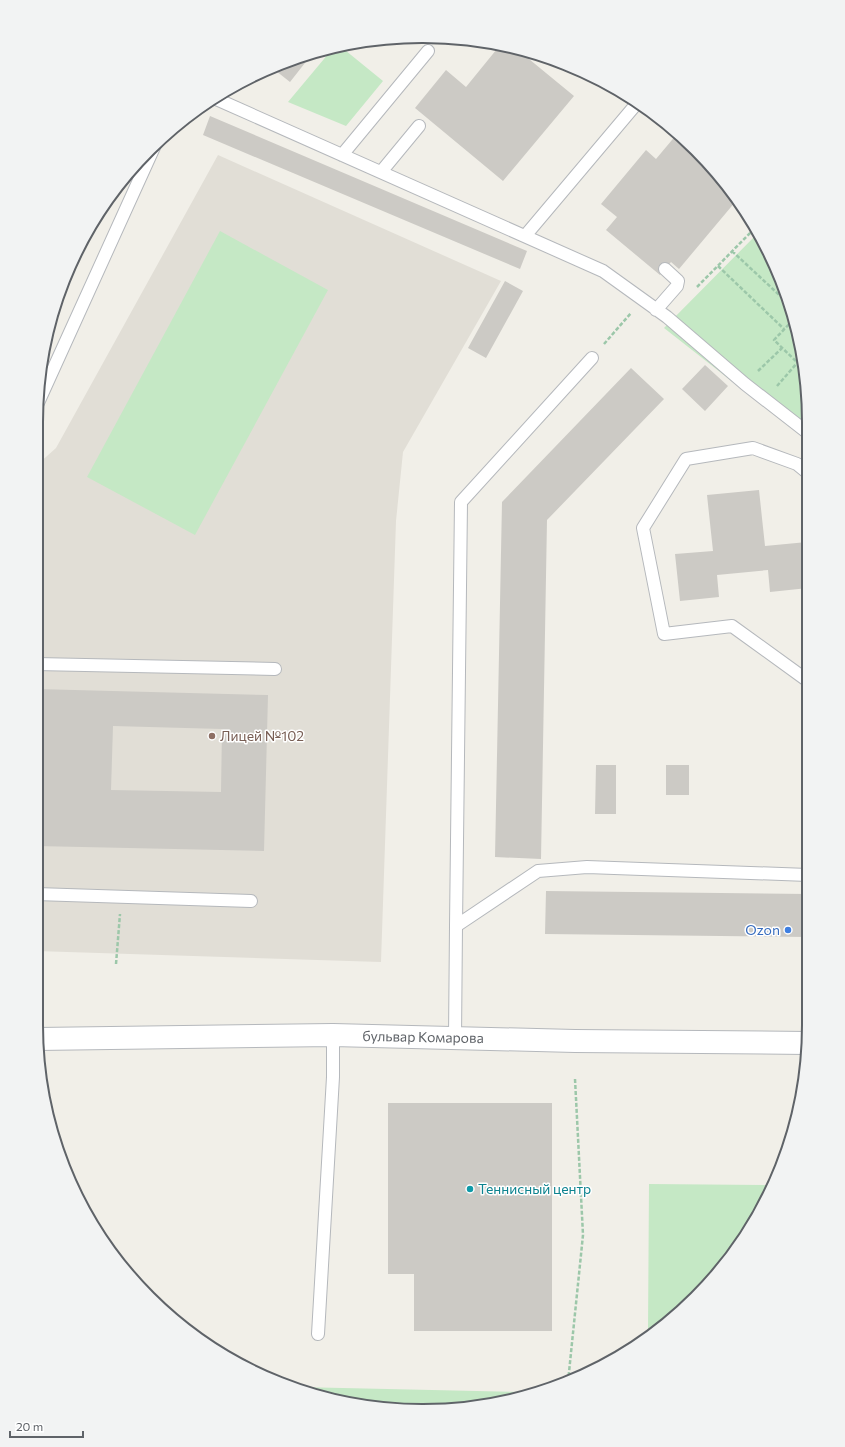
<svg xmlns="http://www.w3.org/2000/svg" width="845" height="1447" font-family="Commissioner,sans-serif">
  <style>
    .education { fill: #e1ded6 }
    .green { fill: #c5e8c5 }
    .building { fill: #cccac5; fill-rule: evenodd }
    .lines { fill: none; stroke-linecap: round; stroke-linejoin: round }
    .service-casing { stroke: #b5b8bc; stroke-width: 14 }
    .tertiary-casing { stroke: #b5b8bc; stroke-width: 24 }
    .path { stroke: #9cc7a9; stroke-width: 2.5; stroke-dasharray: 4 2; stroke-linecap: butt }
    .service { stroke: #fff; stroke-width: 12 }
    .tertiary { stroke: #fff; stroke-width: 22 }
    .education-dot { fill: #8d6e63; stroke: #fff; stroke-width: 1.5 }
    .shop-dot { fill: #3f7fe0; stroke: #fff; stroke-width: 1.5 }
    .culture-dot { fill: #0f9aa8; stroke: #fff; stroke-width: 1.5 }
    .labels { text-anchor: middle; stroke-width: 3; stroke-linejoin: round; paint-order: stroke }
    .education-label { font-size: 14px; fill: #785e54; stroke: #fff; text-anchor: start }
    .shop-label { font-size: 14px; fill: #366cbe; stroke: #fff; text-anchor: end }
    .street-label { font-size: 14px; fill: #5f6368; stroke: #fff }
    .culture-label { font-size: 14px; fill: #0d838f; stroke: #fff; text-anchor: start }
    .rim { fill: none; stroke: #5f6368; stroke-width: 2 }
  </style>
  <rect width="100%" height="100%" fill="#f1efe8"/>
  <path class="education" d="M218,155L501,281L403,452L396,521L381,962L36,951L37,465L56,448Z"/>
  <path class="green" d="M340,46L383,81L346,126L288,102L334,47Z
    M220,231L328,290L195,535L87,477Z
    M759,232L789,298L808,397V441L664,328Z
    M649,1184L771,1185L744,1239L677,1315L656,1329H648Z
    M298,1387L525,1392L448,1410L322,1398Z"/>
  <path class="building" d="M501,44L518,50L574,96L503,181L415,108L446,70L466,87Z
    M312,54L290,82L271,67L274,66Z
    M210,116L527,251L520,269L203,135Z
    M677,134L696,149L736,201L679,269L671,262L660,275L606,230L617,217L601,204L646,150L656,159Z
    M505,281L523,291L486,358L468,348Z
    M705,365L728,386L705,411L682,389Z
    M631,368L664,399L547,520L541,859L495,857L502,502Z
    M759,490L765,546L807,542L808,588L770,592L768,570L717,575L719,597L680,601L675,554L713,551L707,495Z
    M36,689L268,695L264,851L36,846ZM113,726L222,729L221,792L111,790Z
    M596,765H616V814H595Z
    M666,765H689V795H666Z
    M546,891L808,894V937L545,934Z
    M388,1103H552V1331H414V1274H388Z"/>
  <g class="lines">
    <defs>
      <path id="service" d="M214,98L603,271L667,317L745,384L808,433
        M342,155L428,51
        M381,172L419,126
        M525,236L638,102
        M656,310L677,286L678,281L665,269
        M37,405L155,145
        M808,473L797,464L753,448L686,459L643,528L664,634L732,626L808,681
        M36,664L275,669
        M36,894L251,901
        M456,926L461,502L592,358
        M455,1038L456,926L538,871L587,867L808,875
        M318,1334L333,1077V1035"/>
      <path id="tertiary" d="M38,1039L333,1035L575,1041L808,1043"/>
    </defs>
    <use href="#service" class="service-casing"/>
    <use href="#tertiary" class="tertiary-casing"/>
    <path class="path" d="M732,251L790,305
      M718,266L784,329
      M697,287L756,227
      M793,320L774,340L802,367
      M604,344L631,313
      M758,371L782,348
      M777,386L798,362
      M116,964L120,914
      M568,1382L583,1235L575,1079"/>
    <use href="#service" class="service"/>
    <use href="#tertiary" class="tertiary"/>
  </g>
  <circle class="education-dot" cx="212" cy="736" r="4"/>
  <circle class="shop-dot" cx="788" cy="930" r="4"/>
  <circle class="culture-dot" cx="470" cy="1189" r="4"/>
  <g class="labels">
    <g class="education-label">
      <text x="220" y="741">Лицей №102</text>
    </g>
    <g class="shop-label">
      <text x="780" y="935">Ozon</text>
    </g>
    <g class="street-label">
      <text transform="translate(423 1037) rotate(1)" y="5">бульвар Комарова</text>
    </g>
    <g class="culture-label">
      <text x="478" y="1194">Теннисный центр</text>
    </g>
  </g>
  <path d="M0 0H845V1447H0ZM422 43H423A379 379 0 0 1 802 422V1025A379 379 0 0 1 423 1404H422A379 379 0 0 1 43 1025V422A379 379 0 0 1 422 43Z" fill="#f2f3f3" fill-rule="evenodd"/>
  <path class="rim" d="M422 43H423A379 379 0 0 1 802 422V1025A379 379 0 0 1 423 1404H422A379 379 0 0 1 43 1025V422A379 379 0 0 1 422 43Z"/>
  <path d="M10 1431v6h73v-6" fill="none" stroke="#5f6368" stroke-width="2"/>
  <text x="16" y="1431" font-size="12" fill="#5f6368" stroke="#ffffff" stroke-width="3" paint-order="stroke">20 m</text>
</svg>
